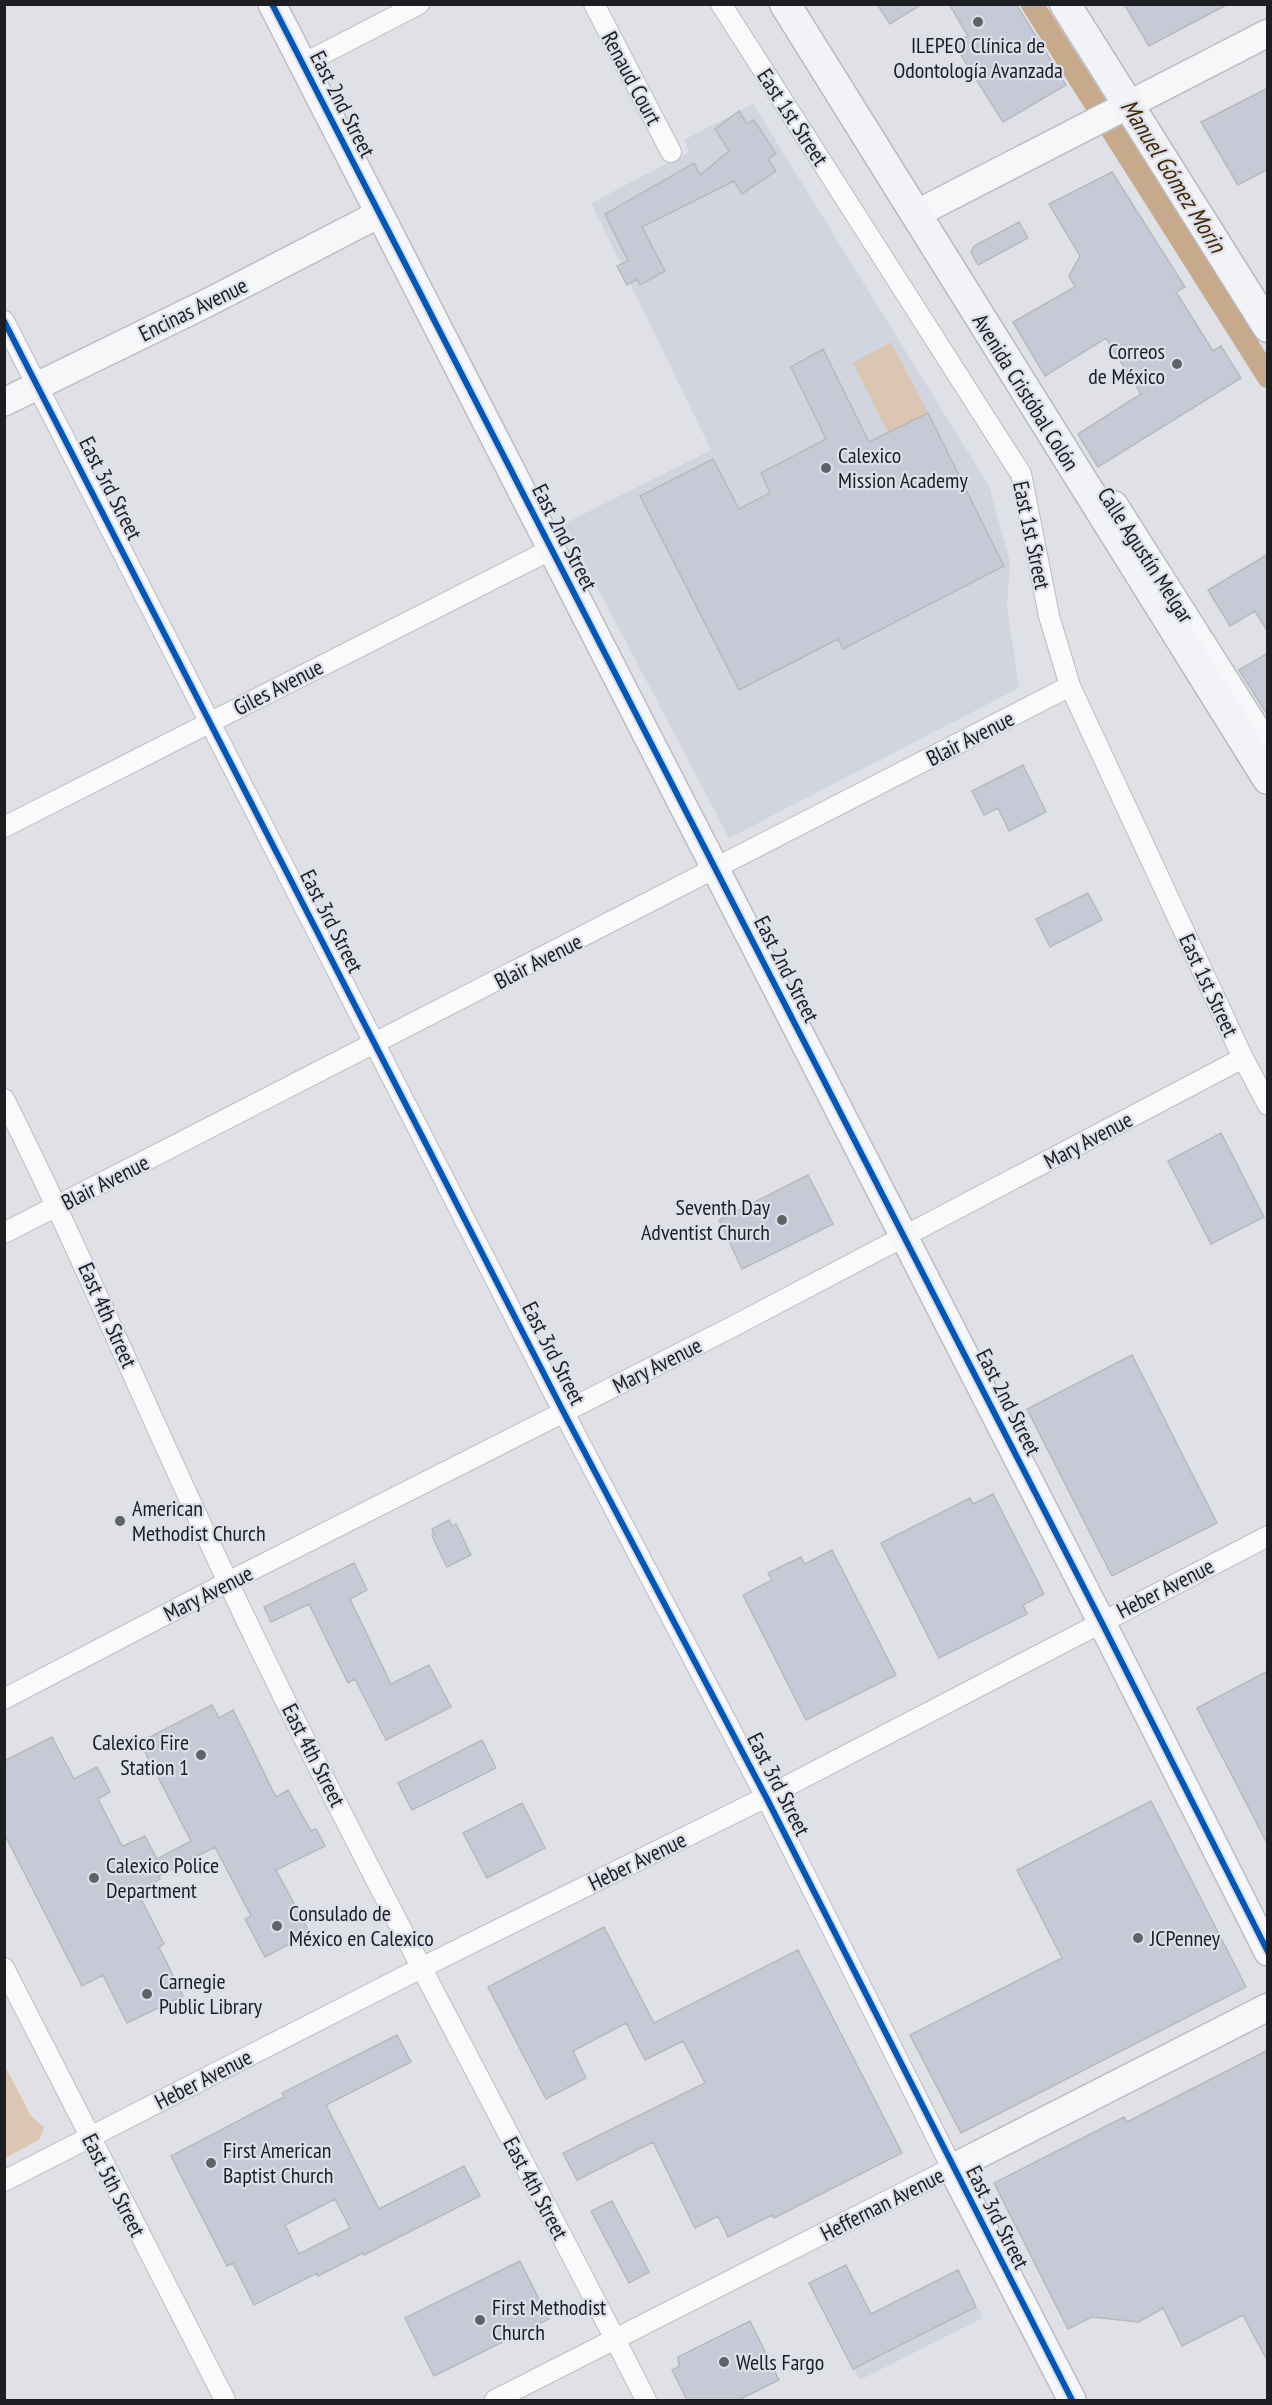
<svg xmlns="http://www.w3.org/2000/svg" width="1272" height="2405" font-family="'PT Sans Narrow',sans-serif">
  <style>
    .built { fill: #d1d5e0 }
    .green { fill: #dbc6b1 }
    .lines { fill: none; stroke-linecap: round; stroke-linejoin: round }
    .canal { stroke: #c7a98c; stroke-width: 22 }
    .building { fill: #c6cad7; stroke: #b8b9bd; stroke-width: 1.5; fill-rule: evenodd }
    .street-casing { stroke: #bcbdc1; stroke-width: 22 }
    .secondary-casing { stroke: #bcbdc1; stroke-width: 30 }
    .primary-casing { stroke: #b6b9c0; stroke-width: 33 }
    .street { stroke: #fafafb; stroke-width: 20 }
    .secondary { stroke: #f6f7f9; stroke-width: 27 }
    .primary { stroke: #f2f3f6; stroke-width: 30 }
    .cycleway-casing { stroke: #dce0ea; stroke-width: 10 }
    .cycleway { stroke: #0057b8; stroke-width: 6 }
    .poi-dot { fill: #616267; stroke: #dce0ea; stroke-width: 2 }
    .labels { text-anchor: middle; stroke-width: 4.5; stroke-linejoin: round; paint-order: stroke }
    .poi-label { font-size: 22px; fill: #1d1e22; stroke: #dce0ea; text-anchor: start }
    .street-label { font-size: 22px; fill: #1d1e22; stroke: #dce0ea }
    .water-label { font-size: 24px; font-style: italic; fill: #462904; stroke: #dce0ea }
  </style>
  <rect width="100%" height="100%" fill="#e0e1e6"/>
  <path class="built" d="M753,104L989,486L1010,562L1007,607L1019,688L729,838L564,524L711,450L591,203L689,152L684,140Z
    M963,2278L983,2318L860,2380L816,2294L873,2325Z"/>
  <path class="green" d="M891,342L928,413L888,433L853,363Z
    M4,2064L31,2116L44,2127L39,2140L5,2158Z"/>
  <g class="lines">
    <path class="canal" d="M1032,4L1268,377"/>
  </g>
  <path class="building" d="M877,4H922L890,24Z
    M949,4H1016L1066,85L1003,122L954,44L968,36Z
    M1124,4H1228L1149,46Z
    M1268,88V169L1238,185L1201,122Z
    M739,111L747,124L754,120L776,154L768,159L776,171L742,194L734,181L642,227L665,271L640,285L637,279L627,285L617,266L628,261L605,214L694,163L700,175L729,151L715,129Z
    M1112,172L1185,287L1176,292L1213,351L1221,346L1241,378L1098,467L1078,434L1141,394L1106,338L1045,376L1013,322L1075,287L1069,276L1080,256L1049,204Z
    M1019,222L1028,238L978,265L971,252L974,246Z
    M823,349L869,442L928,413L1004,566L843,649L838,639L739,690L640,496L713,459L739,509L770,493L761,473L826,439L791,367Z
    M1268,554V632L1255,611L1230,626L1208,590Z
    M1268,653V716L1239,670Z
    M1023,765L1046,812L1009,831L998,808L984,815L972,791Z
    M1088,893L1102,920L1050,947L1036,919Z
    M1221,1133L1264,1217L1211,1244L1168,1161Z
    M808,1175L833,1224L742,1269L719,1220Z
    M1132,1355L1217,1523L1112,1576L1027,1409Z
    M993,1494L1044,1594L1023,1605L1027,1614L939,1658L881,1543L970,1498L973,1504Z
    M449,1520L452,1526L456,1524L471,1555L447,1567L432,1536L434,1535L432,1529Z
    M832,1550L896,1675L806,1720L743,1595L772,1580L768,1573L801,1557L805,1564Z
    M354,1563L367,1590L350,1599L391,1684L429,1665L451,1707L386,1740L355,1679L348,1683L309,1604L271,1622L264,1607Z
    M1268,1671V1845L1197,1708Z
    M212,1705L219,1718L233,1710L276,1797L288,1790L311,1831L316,1829L325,1846L276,1870L310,1933L265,1957L245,1919L251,1916L215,1847L164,1873L159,1876L160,1879L138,1893L164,1944L159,1947L183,1996L127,2023L103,1975L82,1986L4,1833V1761L52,1737L74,1779L97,1767L110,1792L98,1799L121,1844L123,1846L145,1836L157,1859L191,1841L140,1742Z
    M482,1740L496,1768L412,1810L398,1783Z
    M1151,1801L1246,1987L961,2133L910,2035L1062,1958L1017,1870Z
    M522,1803L545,1848L487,1878L463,1833Z
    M604,1927L654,2023L798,1950L902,2153L774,2218L772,2215L728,2237L718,2216L695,2228L653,2142L577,2180L563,2153L705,2083L683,2041L645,2060L626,2023L573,2051L586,2078L546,2099L488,1987Z
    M397,2035L411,2062L326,2105L379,2209L464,2166L480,2196L364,2255L363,2253L318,2276L317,2273L254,2305L233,2263L227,2266L171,2156L284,2097L282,2093ZM335,2199L350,2228L299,2254L285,2225Z
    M1268,2050V2362L1243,2315L1182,2346L1163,2308L1139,2322L1092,2317L1068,2329L994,2183L1124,2117L1127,2122Z
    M612,2201L649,2272L629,2283L591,2211Z
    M520,2261L549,2319L434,2376L405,2318Z
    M846,2265L871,2314L958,2270L976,2307L853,2369L809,2283Z
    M750,2321L779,2380L738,2400H687L672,2370L679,2367L678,2357Z"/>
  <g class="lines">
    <defs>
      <path id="street" d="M594,4L671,152
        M721,4L1021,474L1049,616L1070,686L1243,1058L1268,1105
        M303,64L419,4
        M4,321L564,1413L766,1797L952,2168L495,2400
        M4,827L552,549
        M4,1099C84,1258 152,1422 228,1582C359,1859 508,2127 646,2400
        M4,1233L1070,686
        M4,1699L228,1582L730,1328L1243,1058
        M4,1968L225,2400
        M4,2181L421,1968L766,1797L1268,1536"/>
      <path id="secondary" d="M272,4L1101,1621L1268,1952
        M916,214L1268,33
        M4,402L209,302L379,214
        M1114,505L1268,748
        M1072,2400L952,2168L1268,2007"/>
      <path id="primary" d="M785,4L1268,779
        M1065,4L1268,327"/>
    </defs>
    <use href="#street" class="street-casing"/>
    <use href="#secondary" class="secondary-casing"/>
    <use href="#primary" class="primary-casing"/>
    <use href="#street" class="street"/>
    <use href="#secondary" class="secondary"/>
    <use href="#primary" class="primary"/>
    <defs>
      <path id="cycleway" d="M272,4L1101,1621L1268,1952
        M4,321L564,1413L766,1797L1072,2400"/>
    </defs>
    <use href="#cycleway" class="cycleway-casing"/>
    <use href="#cycleway" class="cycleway"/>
  </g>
  <g class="poi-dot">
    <circle cx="978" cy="22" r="6"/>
    <circle cx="1177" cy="364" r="6"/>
    <circle cx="826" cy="468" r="6"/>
    <circle cx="782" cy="1220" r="6"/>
    <circle cx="120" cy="1521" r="6"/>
    <circle cx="201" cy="1755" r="6"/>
    <circle cx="94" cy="1878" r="6"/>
    <circle cx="277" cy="1926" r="6"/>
    <circle cx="1138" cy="1938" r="6"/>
    <circle cx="147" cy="1994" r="6"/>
    <circle cx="211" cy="2163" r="6"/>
    <circle cx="480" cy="2320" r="6"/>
    <circle cx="724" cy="2362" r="6"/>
  </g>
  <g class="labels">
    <g class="poi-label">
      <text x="978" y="53" text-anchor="middle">ILEPEO Clínica de<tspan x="978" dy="25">Odontología Avanzada</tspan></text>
      <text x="1165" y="359" text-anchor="end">Correos<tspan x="1165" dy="25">de México</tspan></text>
      <text x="838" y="463">Calexico<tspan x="838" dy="25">Mission Academy</tspan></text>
      <text x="770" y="1215" text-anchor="end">Seventh Day<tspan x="770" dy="25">Adventist Church</tspan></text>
      <text x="132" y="1516">American<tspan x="132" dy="25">Methodist Church</tspan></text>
      <text x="189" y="1750" text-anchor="end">Calexico Fire<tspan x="189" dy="25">Station 1</tspan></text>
      <text x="106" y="1873">Calexico Police<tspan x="106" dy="25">Department</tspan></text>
      <text x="289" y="1921">Consulado de<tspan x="289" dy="25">México en Calexico</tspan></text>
      <text x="1150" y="1946">JCPenney</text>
      <text x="159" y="1989">Carnegie<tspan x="159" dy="25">Public Library</tspan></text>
      <text x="223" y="2158">First American<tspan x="223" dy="25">Baptist Church</tspan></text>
      <text x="492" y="2315">First Methodist<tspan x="492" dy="25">Church</tspan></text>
      <text x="736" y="2370">Wells Fargo</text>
    </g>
    <g class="street-label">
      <text transform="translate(632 78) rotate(62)" y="8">Renaud Court</text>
      <text transform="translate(343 104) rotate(63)" y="8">East 2nd Street</text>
      <text transform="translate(793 117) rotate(57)" y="8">East 1st Street</text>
      <text transform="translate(193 309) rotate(-26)" y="8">Encinas Avenue</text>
      <text transform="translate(1026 392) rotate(58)" y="8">Avenida Cristóbal Colón</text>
      <text transform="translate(111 488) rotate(63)" y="8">East 3rd Street</text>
      <text transform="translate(1032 535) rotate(78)" y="8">East 1st Street</text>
      <text transform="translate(565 537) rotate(63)" y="8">East 2nd Street</text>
      <text transform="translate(1146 555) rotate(57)" y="8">Calle Agustín Melgar</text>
      <text transform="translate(278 687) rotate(-27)" y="8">Giles Avenue</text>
      <text transform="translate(970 738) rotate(-27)" y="8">Blair Avenue</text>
      <text transform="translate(332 921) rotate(63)" y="8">East 3rd Street</text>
      <text transform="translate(538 961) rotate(-27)" y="8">Blair Avenue</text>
      <text transform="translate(787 969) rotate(63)" y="8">East 2nd Street</text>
      <text transform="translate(1209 985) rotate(65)" y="8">East 1st Street</text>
      <text transform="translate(1088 1140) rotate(-28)" y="8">Mary Avenue</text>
      <text transform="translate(105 1182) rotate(-27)" y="8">Blair Avenue</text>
      <text transform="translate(108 1315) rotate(66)" y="8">East 4th Street</text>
      <text transform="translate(554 1353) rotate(63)" y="8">East 3rd Street</text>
      <text transform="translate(657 1365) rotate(-27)" y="8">Mary Avenue</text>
      <text transform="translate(1009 1402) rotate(63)" y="8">East 2nd Street</text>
      <text transform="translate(1165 1588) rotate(-27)" y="8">Heber Avenue</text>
      <text transform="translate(208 1593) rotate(-27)" y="8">Mary Avenue</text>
      <text transform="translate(314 1755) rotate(63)" y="8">East 4th Street</text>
      <text transform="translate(779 1784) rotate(63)" y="8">East 3rd Street</text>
      <text transform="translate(637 1861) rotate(-26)" y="8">Heber Avenue</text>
      <text transform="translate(203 2079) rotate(-27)" y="8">Heber Avenue</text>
      <text transform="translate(114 2185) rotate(63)" y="8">East 5th Street</text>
      <text transform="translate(536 2188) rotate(62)" y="8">East 4th Street</text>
      <text transform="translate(882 2204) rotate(-27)" y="8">Heffernan Avenue</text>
      <text transform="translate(998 2217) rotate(63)" y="8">East 3rd Street</text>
    </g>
    <g class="water-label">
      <text transform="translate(1173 176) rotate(58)" y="8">Manuel Gómez Morin</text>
    </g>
  </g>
  <rect width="1272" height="2405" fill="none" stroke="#1d1e22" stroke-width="12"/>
</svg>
